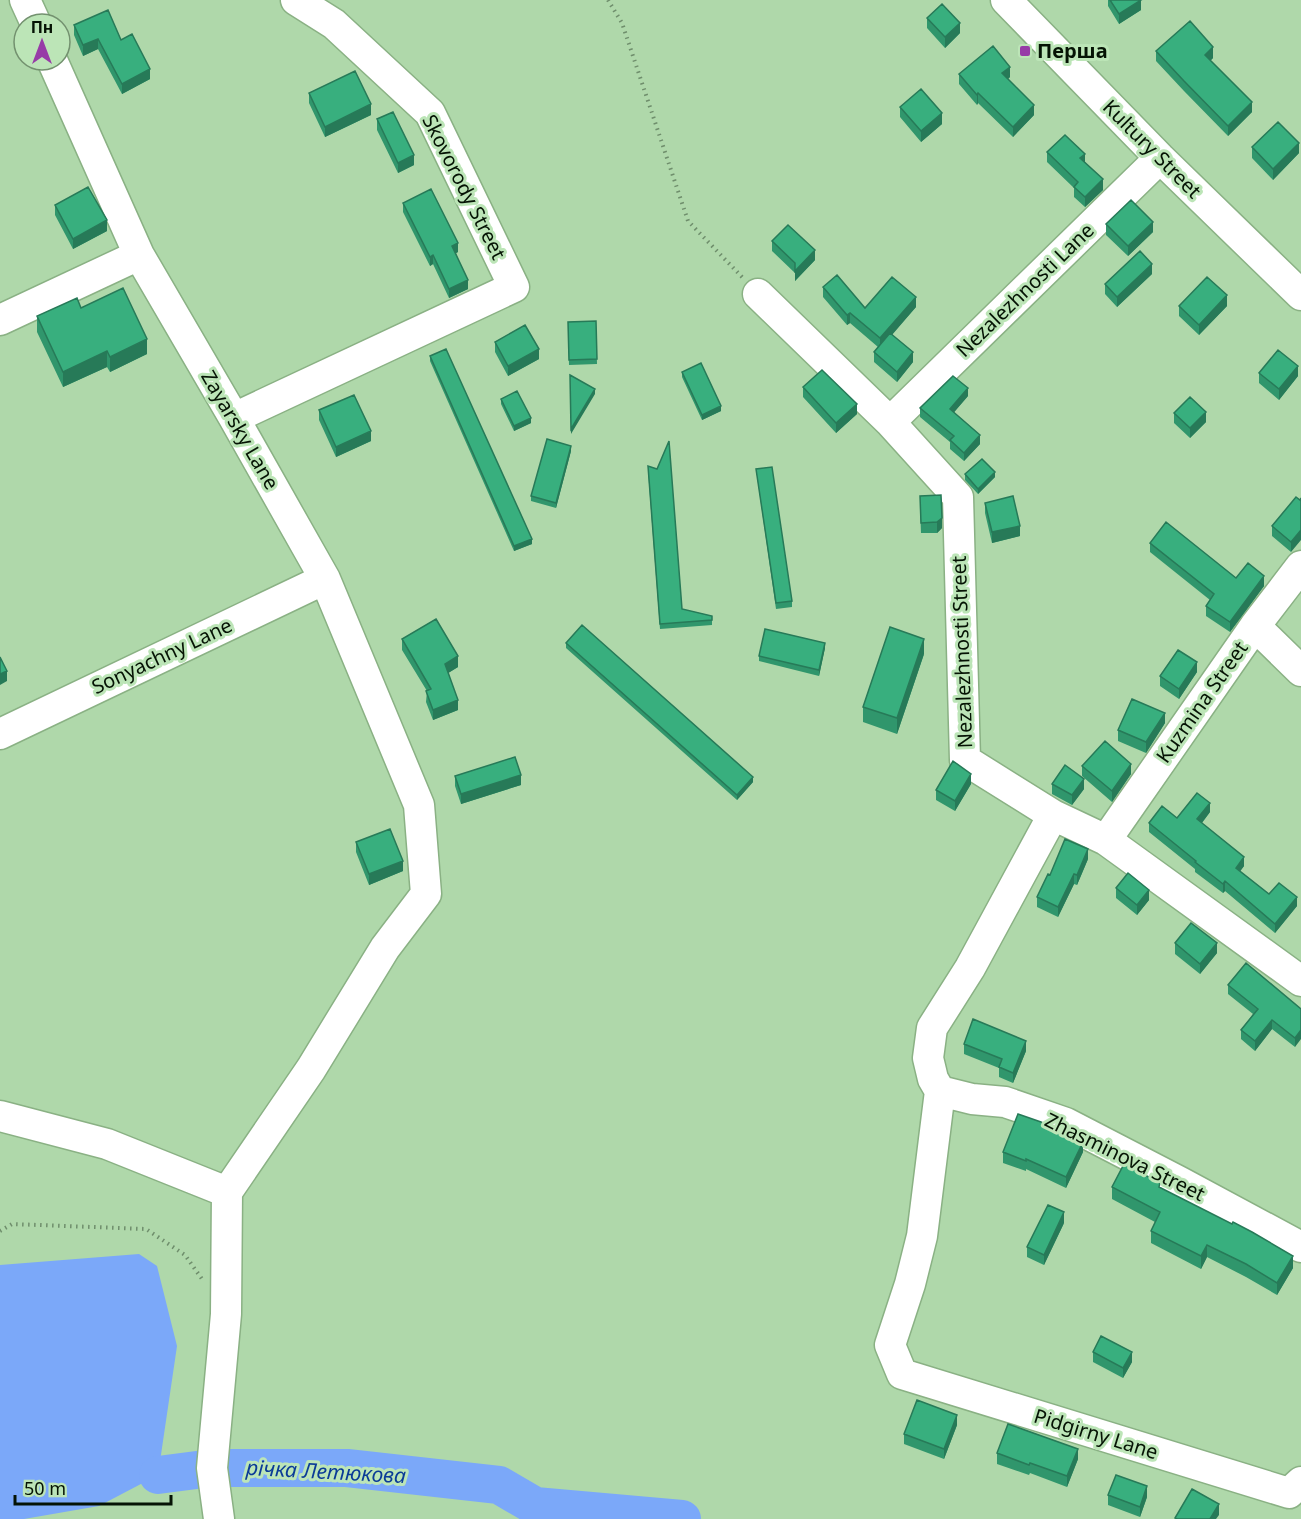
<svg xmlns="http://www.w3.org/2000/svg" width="1301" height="1519" font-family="'Noto Sans',sans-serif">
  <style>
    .water { fill: #7ba8f9 }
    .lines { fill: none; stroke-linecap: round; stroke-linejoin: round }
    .river { stroke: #7ba8f9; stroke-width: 38 }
    .minor-casing { stroke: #8ab184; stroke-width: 33 }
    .path { stroke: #6f8e6c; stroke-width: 4; stroke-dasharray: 1.5 4.5; stroke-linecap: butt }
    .minor { stroke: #fff; stroke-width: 30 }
    .wall { fill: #30966c }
    .shaded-wall { fill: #277a58 }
    .building { fill: #38af7e; stroke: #277a58; stroke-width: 1.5 }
    .poi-dot { fill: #973ca7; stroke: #bce5b7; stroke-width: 2 }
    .labels { text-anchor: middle; stroke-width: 6; stroke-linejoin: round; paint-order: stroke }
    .poi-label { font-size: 20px; font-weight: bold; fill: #051304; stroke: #bce5b7; text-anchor: start }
    .street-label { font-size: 20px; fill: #051304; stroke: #bce5b7 }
    .water-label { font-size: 21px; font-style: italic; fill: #0a3b97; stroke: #bce5b7 }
  </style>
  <rect width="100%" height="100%" fill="#afd8aa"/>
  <path class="water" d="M139,1254L157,1266L177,1346L158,1475L99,1506L24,1519H0V1265Z"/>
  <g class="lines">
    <path class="river" d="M158,1475L212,1468H347L499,1485L535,1506L682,1519"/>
    <defs>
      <path id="minor" d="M25,0L36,24
        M1006,0L1160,158L1301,295
        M52,60L139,255L234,418L325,579L419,805L426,894L385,948L311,1069L227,1192
        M758,294L890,422L958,497L965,760L1053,815L1106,840L1301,981
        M0,320L139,255
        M234,418L514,287L430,113L334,24L296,0
        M890,422L1160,158
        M1255,626L1301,671
        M0,734L325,579
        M1053,815L970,968L932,1028L928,1058L933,1079L940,1091L922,1236L910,1284L890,1345L902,1374L1289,1493L1301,1482
        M1106,840L1255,626L1301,566
        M940,1091L972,1099L1005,1102L1066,1123L1180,1182L1301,1247
        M0,1116L107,1144L227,1192L226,1314L212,1468L219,1519"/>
    </defs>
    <use href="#minor" class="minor-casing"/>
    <path class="path" d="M608,0L622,23L688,221L743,278
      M0,1231L12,1224L146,1229L185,1255L202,1279"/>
    <use href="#minor" class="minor"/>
  </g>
  <path class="wall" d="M1108,0H1141V10L1119,24L1108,6Z
    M927,18L960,33L945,48L927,28Z
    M74,25L121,40L150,79L122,94L98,49L83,56L74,35Z
    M1156,51L1213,58L1210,61L1252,112L1228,136L1184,91L1156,61Z
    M959,74L1010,77L1008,79L1034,115L1013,137L978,103L977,105L959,84Z
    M309,93L371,115L325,137L309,103Z
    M900,107L942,124L921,142L900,117Z
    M377,119L414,165L398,173L377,130Z
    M1252,147L1299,153L1273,180L1252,158Z
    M1047,152L1085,162L1103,190L1085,207L1074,197V188L1047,162Z
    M403,203L458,252L456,253L468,289L449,298L433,264L430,266L403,212Z
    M55,205L107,231L73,249L55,215Z
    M1106,224L1153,232L1128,256L1106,235Z
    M772,241L815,260L795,281V273L772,251Z
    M1152,274L1117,307L1105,294V284Z
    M823,287L865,308L916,307L892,334L913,362L897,382L874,362V352L878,347L850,323L847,325L823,297Z
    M1179,306H1227L1199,335L1179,316Z
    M81,308L147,354L110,372L107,367L63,387L37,332V316Z
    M596,321L597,364L569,365L568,322Z
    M495,342L539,359L508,376L495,352Z
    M430,356L532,544L514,551L430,361Z
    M682,372L721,411L702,420L682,377Z
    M1259,373L1298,376L1279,400L1259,383Z
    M803,387L857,414L836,433L803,397Z
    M968,396L954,412L980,444L964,461L950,449V442L920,417V408Z
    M501,399L531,423L514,431L501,404Z
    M319,410L371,441L336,457L319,420Z
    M1174,413L1206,422L1190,438L1174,423Z
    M571,451L556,508L531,501V496Z
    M756,469L792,601V607L776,609Z
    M648,471L682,609L712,616V625L660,629Z
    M965,474L995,477L978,494L965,480Z
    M941,495L942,528L937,533H921L920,506Z
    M1300,500L1291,552L1272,536V526Z
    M985,503L1020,536L992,543L985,513Z
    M1150,543L1236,578L1264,586L1230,632L1206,616V606L1210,600L1150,552Z
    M402,639L458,667L448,673L458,710L433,720L426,702L427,691L402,650Z
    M566,643L753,782L737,800L566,648Z
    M825,648L819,676L759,661V656Z
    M924,654L897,734L863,722V707Z
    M1197,672L1179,699L1160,686V676Z
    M1165,723L1146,753L1118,741V730Z
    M1082,766L1131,774L1112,802L1082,776Z
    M455,776L521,785L461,804L455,786Z
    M971,784L955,811L936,800V790Z
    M1052,784L1084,789L1072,805L1052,794Z
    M1210,812L1202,823L1244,866L1240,871L1269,894L1297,906L1275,933L1225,891L1223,893L1195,872V869L1149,832V823Z
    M356,842L403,871L369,885L356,852Z
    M1088,859L1077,885L1074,884L1058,917L1037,907V897L1050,875Z
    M1116,888L1149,900L1137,915L1116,898Z
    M1175,943L1217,953L1200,974L1175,954Z
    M1228,985L1301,1009L1295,1047L1272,1029L1255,1051L1241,1039V1030L1253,1014L1228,994Z
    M964,1044L1026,1051L1013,1083L999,1077V1068L964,1054Z
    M1003,1152H1083L1066,1188L1026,1169V1171L1003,1163Z
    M1112,1187H1160L1293,1268L1277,1295L1246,1277L1207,1257L1201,1269L1151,1243V1231L1155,1222L1112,1199Z
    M1064,1223L1044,1265L1027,1257V1247Z
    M1093,1352L1132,1362L1123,1378L1093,1362Z
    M957,1425L944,1459L904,1444V1434Z
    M997,1453L1078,1459L1067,1487L1030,1473L1029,1475L997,1464Z
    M1108,1495L1147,1497L1140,1517L1108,1505Z"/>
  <path class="shaded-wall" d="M1141,0V10L1119,24V14Z
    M960,23V33L945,48V37Z
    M98,39V49L83,56V45Z
    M1213,47V58L1205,66V55Z
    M1010,67V77L1002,84V73Z
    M150,69V79L122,94V84Z
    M978,93V103L977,105V95Z
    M1252,102V112L1228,136V126Z
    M371,104V115L325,137V127Z
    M1034,105V115L1013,137V127Z
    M942,113V124L921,142V131Z
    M1299,143V153L1273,180V169Z
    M1085,154V164L1080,158Z
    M414,155V165L398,173V163Z
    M1103,179V190L1085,207V197Z
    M107,220V231L73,249V239Z
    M1153,222V232L1128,256V246Z
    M458,243V252L452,255V246Z
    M815,250V260L795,281V271Z
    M433,255V264L430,266V257Z
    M1152,264V274L1117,307V297Z
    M468,280V289L449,298V289Z
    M1227,295V306L1199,335V325Z
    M916,297V307L880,349V338Z
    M850,313V323L847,325V315Z
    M147,339V354L110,372V357Z
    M539,349V359L508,376V366Z
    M107,351V367L63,387V372Z
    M913,352V362L897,382V372Z
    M1298,366V376L1279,400V389Z
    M968,388V396L950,417V409Z
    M595,389V394L571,434V429Z
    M857,404V414L836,433V423Z
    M721,406V411L702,420V415Z
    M1206,412V422L1190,438V428Z
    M531,418V423L514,431V426Z
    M371,431V441L336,457V447Z
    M980,435V444L964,461V453Z
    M571,446V451L556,508V503Z
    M995,472V477L978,494V489Z
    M942,518V528L937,533V522Z
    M1020,526V536L992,543V532Z
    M1301,530V540L1291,552V542Z
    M532,539V544L514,551V546Z
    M1264,576V586L1230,632V622Z
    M924,639V654L897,734V718Z
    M825,643V648L819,676V670Z
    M458,656V667L445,675V664Z
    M1197,662V672L1179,699V689Z
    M7,671V681L0,685V674Z
    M458,700V710L433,720V710Z
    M1165,713V723L1146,753V742Z
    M1131,764V774L1112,802V791Z
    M971,774V784L955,811V801Z
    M521,775V785L461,804V794Z
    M753,777V782L737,800V795Z
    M1084,779V789L1072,805V795Z
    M1210,803V812L1197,829V819Z
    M1088,849V859L1077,885V875Z
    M1244,857V866L1236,877V868Z
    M403,861V871L369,885V874Z
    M1074,874V884L1058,917V907Z
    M1225,881V891L1223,893V884Z
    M1149,890V900L1137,915V905Z
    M1297,897V906L1275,933V924Z
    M1217,943V953L1200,974V964Z
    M1272,1020V1029L1255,1051V1041Z
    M1301,1030V1039L1295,1047V1038Z
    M1026,1041V1051L1013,1083V1073Z
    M1083,1142V1152L1066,1188V1177Z
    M1064,1212V1223L1044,1265V1255Z
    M1207,1245V1257L1201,1269V1256Z
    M1293,1256V1268L1277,1295V1283Z
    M1132,1352V1362L1123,1378V1368Z
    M957,1415V1425L944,1459V1449Z
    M1078,1449V1459L1067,1487V1476Z
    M1147,1486V1497L1140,1517V1507Z
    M1219,1504V1515L1216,1519H1210Z"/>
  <path class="building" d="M1110,0H1141L1119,14Z
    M942,4L960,23L945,37L927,18Z
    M108,10L121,40L132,34L150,69L122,84L98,39L83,45L74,25Z
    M1190,21L1213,47L1205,55L1252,102L1228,126L1184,81L1156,51Z
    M993,46L1010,67L1002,73L1034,105L1013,127L978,93L977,95L959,74Z
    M355,71L371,104L325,127L309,93Z
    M921,89L942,113L921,131L900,107Z
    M393,112L414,155L398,163L377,119Z
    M1278,122L1299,143L1273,169L1252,147Z
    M1065,135L1085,154L1080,158L1103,179L1085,197L1074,187L1078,182L1047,152Z
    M88,187L107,220L73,239L55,205Z
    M431,189L458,243L452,246L468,280L449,289L433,255L430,257L403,203Z
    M1131,200L1153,222L1128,246L1106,224Z
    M788,225L815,250L795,271V263L772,241Z
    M1140,251L1152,264L1117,297L1105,284Z
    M837,275L865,308L892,277L916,297L880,338L850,313L847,315L823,287Z
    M1207,277L1227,295L1199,325L1179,306Z
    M123,288L147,339L110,357L107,351L63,372L37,316L77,298L81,308Z
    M596,321L597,359L569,360L568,322Z
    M525,325L539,349L508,366L495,342Z
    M890,333L913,352L897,372L874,352Z
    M446,349L532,539L514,546L430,356Z
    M1278,350L1298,366L1279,389L1259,373Z
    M701,363L721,406L702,415L682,372Z
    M822,370L857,404L836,423L803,387Z
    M570,375L595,389L571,429Z
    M953,376L968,388L950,409L980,435L964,453L950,440L954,436L920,408Z
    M517,391L531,418L514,426L501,399Z
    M354,395L371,431L336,447L319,410Z
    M1190,397L1206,412L1190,428L1174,413Z
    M547,439L571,446L556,503L531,496Z
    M669,441L682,609L712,616V620L660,624L648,466L657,469Z
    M982,459L995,472L978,489L965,474Z
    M772,467L792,601L776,603L756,469Z
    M941,495L942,518L937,522L921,523L920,496Z
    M1013,496L1020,526L992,532L985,503Z
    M1296,497L1300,500L1301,498V530L1291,542L1272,526Z
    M1166,522L1236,578L1248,563L1264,576L1230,622L1206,606L1214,594L1150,543Z
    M436,619L458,656L445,664L458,700L433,710L426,691L431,689L402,639Z
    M582,625L753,777L737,795L566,643Z
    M890,627L924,639L897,718L863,707Z
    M765,629L825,643L819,670L759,656Z
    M1178,650L1197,662L1179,689L1160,676Z
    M0,657L7,671L0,674Z
    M1132,699L1165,713L1146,742L1118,730Z
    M1105,741L1131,764L1112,791L1082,766Z
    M515,757L521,775L461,794L455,776Z
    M953,761L971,774L955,801L936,790Z
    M1065,765L1084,779L1072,795L1052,784Z
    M1197,793L1210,803L1197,819L1244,857L1236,868L1269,894L1279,883L1297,897L1275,924L1225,881L1223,884L1195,862L1196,861L1149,823L1162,806L1177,818Z
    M390,829L403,861L369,874L356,842Z
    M1065,839L1088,849L1077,875L1074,874L1058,907L1037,897L1048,874L1050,875Z
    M1128,873L1149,890L1137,905L1116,888Z
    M1191,923L1217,943L1200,964L1175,943Z
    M1246,963L1301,1009V1030L1295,1038L1272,1020L1255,1041L1241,1030L1258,1009L1228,985Z
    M973,1019L1026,1041L1013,1073L999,1067L1002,1059L964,1044Z
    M1018,1114L1041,1122L1083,1142L1066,1177L1026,1159V1161L1003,1152Z
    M1124,1164L1160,1183L1159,1187L1232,1224L1233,1222L1252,1232L1293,1256L1277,1283L1246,1264L1207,1245L1201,1256L1151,1231L1160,1212L1112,1187Z
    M1048,1205L1064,1212L1044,1255L1027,1247Z
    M1101,1336L1132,1352L1123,1368L1093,1352Z
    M917,1400L957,1415L944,1449L904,1434Z
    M1008,1424L1078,1449L1067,1476L1030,1463L1029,1465L997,1453Z
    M1116,1475L1147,1486L1140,1507L1108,1495Z
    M1192,1489L1219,1504L1210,1519H1177L1175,1518Z"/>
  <rect class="poi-dot" x="1019" y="45" width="12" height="12" rx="3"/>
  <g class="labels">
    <g class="poi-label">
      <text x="1037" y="58">Перша</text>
    </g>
    <g class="street-label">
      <text transform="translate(1152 149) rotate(45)" y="7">Kultury Street</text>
      <text transform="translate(464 187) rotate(63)" y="7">Skovorody Street</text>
      <text transform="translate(1025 290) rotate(-44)" y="7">Nezalezhnosti Lane</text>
      <text transform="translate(240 430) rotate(60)" y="7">Zayarsky Lane</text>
      <text transform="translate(962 652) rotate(-92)" y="7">Nezalezhnosti Street</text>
      <text transform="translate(162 656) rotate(-25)" y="7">Sonyachny Lane</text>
      <text transform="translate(1202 702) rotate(-55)" y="7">Kuzmina Street</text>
      <text transform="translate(1125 1157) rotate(26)" y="7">Zhasminova Street</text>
      <text transform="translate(1096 1434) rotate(17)" y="7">Pidgirny Lane</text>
    </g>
    <g class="water-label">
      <text transform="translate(326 1472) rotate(3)" y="7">річка Летюкова</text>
    </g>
  </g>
  <g transform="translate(42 42)"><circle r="28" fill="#bce5b7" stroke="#73916f" stroke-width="1.5"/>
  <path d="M0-4.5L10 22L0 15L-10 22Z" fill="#973ca7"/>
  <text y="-9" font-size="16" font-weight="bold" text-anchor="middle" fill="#051304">Пн</text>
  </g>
  <path d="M15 1495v9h156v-9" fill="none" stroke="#051304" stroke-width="3"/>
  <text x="24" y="1495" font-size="18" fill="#051304" stroke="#bce5b7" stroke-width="4.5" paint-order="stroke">50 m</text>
</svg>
